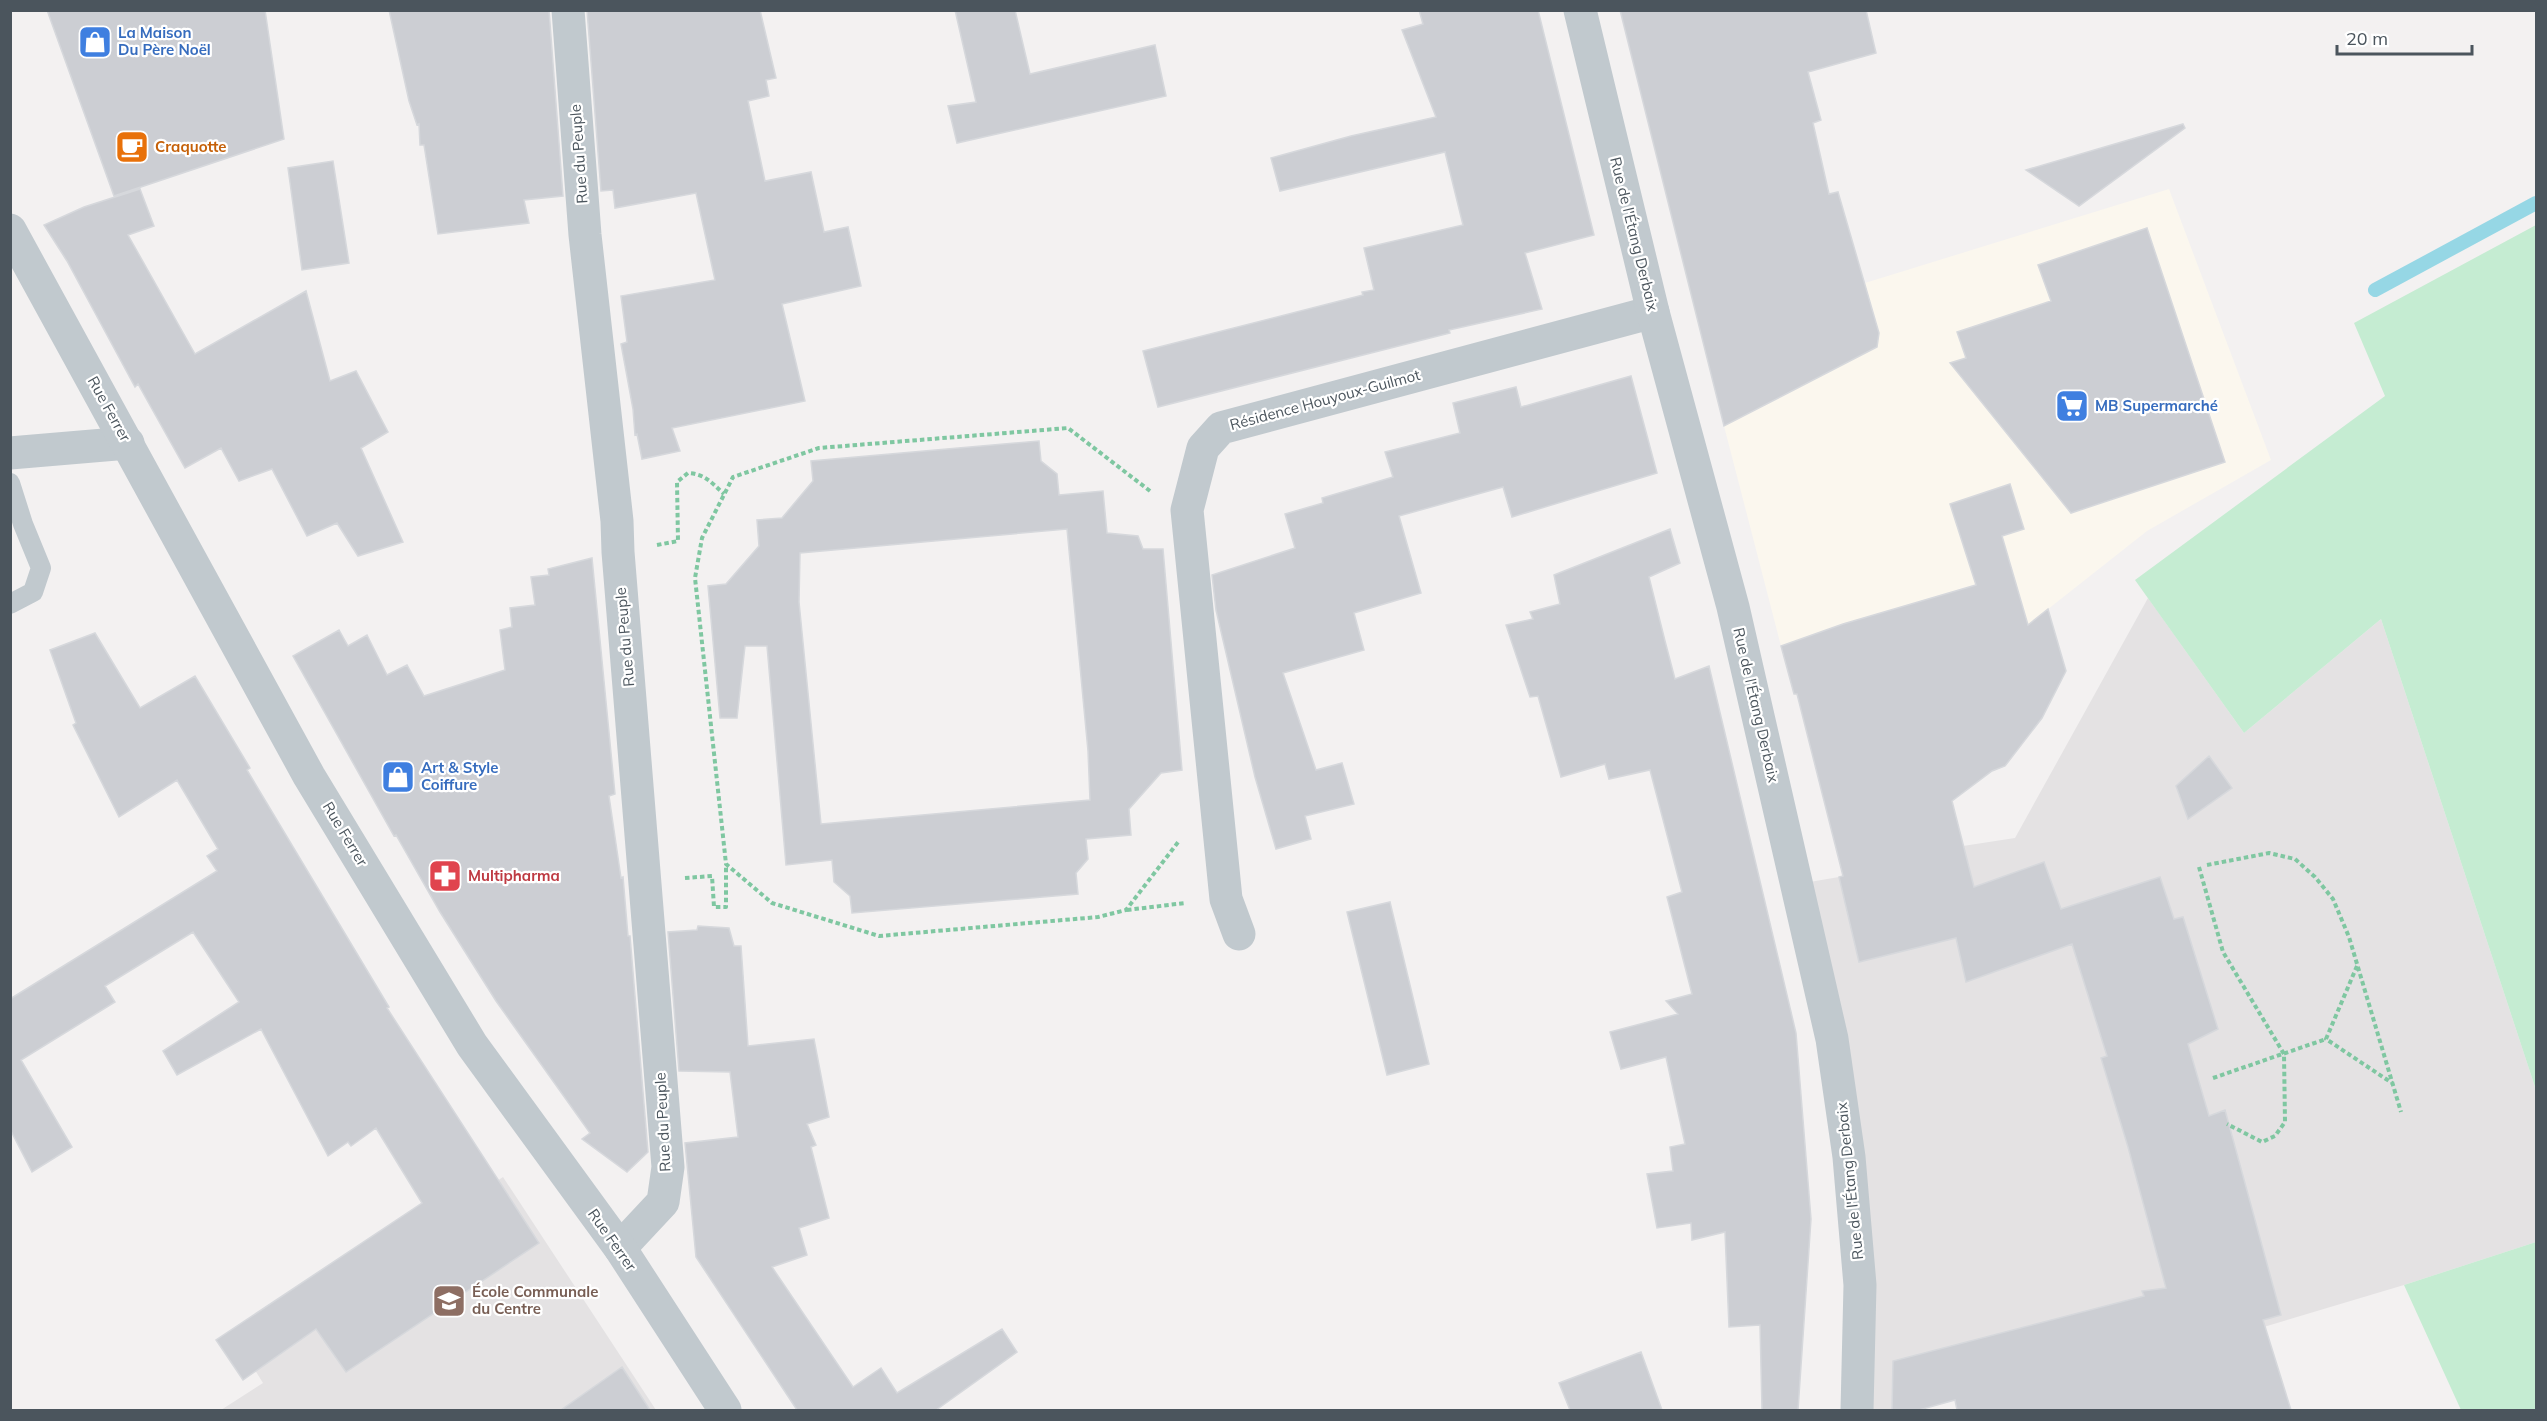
<svg xmlns="http://www.w3.org/2000/svg" width="2547" height="1421" font-family="Mulish,sans-serif">
  <style>
    .commercial { fill: #fbf7ee }
    .education { fill: #e4e2e3 }
    .green { fill: #c5ecd2 }
    .lines { fill: none; stroke-linecap: round; stroke-linejoin: round }
    .stream { stroke: #96d7e5; stroke-width: 14 }
    .building { fill: #ccced3; stroke: #d6d8dc; stroke-width: 1.5; fill-rule: evenodd }
    .path { stroke: #7fc7a1; stroke-width: 4; stroke-dasharray: 4.5 3; stroke-linecap: butt }
    .service { stroke: #c1c9ce; stroke-width: 20 }
    .minor { stroke: #c1c9ce; stroke-width: 33 }
    .tertiary { stroke: #c1c9ce; stroke-width: 33 }
    .labels { text-anchor: middle; stroke-width: 4.5; stroke-linejoin: round; paint-order: stroke }
    .shop-label { font-size: 15px; font-weight: bold; fill: #366cbe; stroke: #fff; text-anchor: start }
    .food-label { font-size: 15px; font-weight: bold; fill: #c56008; stroke: #fff; text-anchor: start }
    .street-label { font-size: 15px; fill: #4b555d; stroke: #fff }
    .health-label { font-size: 15px; font-weight: bold; fill: #be3a42; stroke: #fff; text-anchor: start }
    .education-label { font-size: 15px; font-weight: bold; fill: #785e54; stroke: #fff; text-anchor: start }
  </style>
  <rect width="100%" height="100%" fill="#f3f1f1"/>
  <path class="commercial" d="M2169,189L2271,460L2147,531L2028,625L2013,573L1843,624L1781,646L1724,426L1877,347L1879,333L1865,283Z"/>
  <path class="education" d="M2148,598L2244,733L2381,619L2536,1090V1242L2404,1285L2180,1352L1957,1407L1954,1399L1918,1410H1857L1860,1285L1798,884L1839,877L1963,846L2015,838Z
    M503,1177L656,1410H221L263,1383L242,1349Z"/>
  <path class="green" d="M2536,225V1090L2381,619L2244,733L2135,580L2385,396L2354,323Z
    M2536,1242V1410H2461L2404,1285Z"/>
  <g class="lines">
    <path class="stream" d="M2375,290L2536,203"/>
  </g>
  <path class="building" d="M47,10H265L284,139L114,196Z
    M389,10H549L563,196L524,200L529,223L438,234L424,145H420L419,124L417,125L409,101Z
    M587,10H760L776,78L766,80L769,96L748,101L765,181L811,172L824,232L848,227L861,286L782,304L805,401L672,428L680,451L642,459L637,434L635,435L633,409L621,344L627,342L621,296L715,280L696,193L615,208L613,190L601,191Z
    M955,10H1015L1030,74L1155,45L1166,96L957,143L948,106L976,102Z
    M1419,10H1538L1594,235L1525,253L1542,309L1449,330L1450,333L1158,407L1143,351L1363,295L1362,292L1374,290L1364,248L1463,225L1445,152L1280,191L1271,158L1351,136L1436,117L1402,30L1423,24Z
    M1620,10H1866L1876,53L1808,72L1821,120L1813,123L1829,194L1838,192L1879,333L1877,347L1724,426Z
    M2183,124L2185,128L2079,206L2026,170Z
    M333,161L349,263L302,270L288,168Z
    M140,189L154,226L128,235L195,354L306,291L330,381L356,371L388,432L361,448L403,542L358,556L337,523L307,536L272,469L239,481L221,448L185,468L138,384L135,387L67,261L44,225L84,207Z
    M2147,228L2225,462L2071,513L1950,363L1966,358L1957,332L2051,301L2038,265Z
    M1631,376L1657,473L1512,517L1503,487L1399,516L1421,593L1354,613L1364,650L1283,673L1316,770L1342,763L1354,804L1305,816L1311,839L1276,849L1255,777L1216,610L1212,575L1295,548L1285,514L1323,503L1322,498L1393,477L1385,452L1460,433L1453,403L1516,387L1521,407Z
    M1039,441L1041,461L1057,474L1059,495L1103,491L1107,533L1138,536L1143,549H1163L1182,770L1161,773L1129,809L1131,835L1086,839L1088,859L1076,873L1078,894L852,913L850,896L834,882L832,860L786,865L767,646H745L737,718H720L708,586L726,584L759,546L757,520L782,518L813,481L811,461ZM1067,529L1088,751L1090,800L821,824L799,602L800,553Z
    M2010,484L2024,529L2002,536L2028,625L2048,609L2066,671L2042,718L2005,766L1992,771L1952,801L1974,887L2044,862L2061,909L2160,877L2174,919L2183,917L2218,1029L2188,1044L2209,1116L2225,1110L2281,1315L2263,1320L2291,1410H1957L1955,1400L1919,1410H1892L1893,1361L2144,1296L2142,1291L2166,1288L2128,1147L2101,1058L2107,1056L2072,944L1966,982L1956,938L1859,962L1839,877L1843,876L1797,694H1794L1781,646L1843,624L1976,585L1950,504Z
    M1670,529L1680,563L1649,577L1665,641L1675,679L1709,666L1796,1033L1811,1219L1798,1410H1762L1760,1325L1729,1327L1725,1232L1692,1240L1691,1223L1657,1228L1647,1174L1673,1171L1670,1147L1685,1144L1666,1057L1621,1069L1610,1032L1678,1014L1666,1001L1692,994L1667,897L1682,892L1650,770L1609,779L1605,764L1561,777L1538,696L1530,697L1506,625L1533,619L1530,612L1560,604L1554,575Z
    M592,558L615,794L609,796L621,878L623,877L628,936H630L648,1152L627,1172L582,1139L590,1133L496,1001L440,912L396,835L394,836L293,656L339,630L348,646L367,635L387,675L407,665L424,696L505,670L500,630L512,627L510,608L535,605L531,577L549,575L548,569Z
    M95,633L140,708L195,676L250,768L247,770L389,1007L387,1008L539,1243L346,1372L316,1329L243,1380L216,1340L422,1203L376,1128L351,1146L348,1142L328,1156L261,1029L177,1075L163,1051L239,1002L193,932L105,986L115,1002L21,1060L72,1147L32,1172L10,1129V999L217,871L207,856L218,849L177,780L119,817L73,725L76,723L50,650Z
    M2209,756L2232,788L2188,819L2176,786Z
    M1390,902L1429,1064L1387,1075L1347,912Z
    M698,926L729,928L734,946H741L748,1046L814,1039L829,1117L807,1124L816,1145L811,1147L829,1218L799,1228L807,1255L772,1267L853,1387L881,1368L897,1393L1002,1329L1017,1352L936,1410H797L696,1257L685,1143L738,1137L730,1072L679,1071L668,932L697,930Z
    M1641,1352L1662,1410H1570L1559,1383Z
    M622,1367L650,1410H561Z"/>
  <g class="lines">
    <path class="path" d="M1150,491L1068,428L819,448L733,477L702,538L695,578L726,864L772,903L879,936L1098,917L1126,910L1179,841
      M657,545L678,541L677,482L688,473C705,474 712,483 724,494
      M2207,865L2269,853L2295,859L2315,877L2333,899L2349,937L2401,1112
      M2199,867L2223,952L2284,1054L2285,1122L2275,1136L2262,1142L2227,1124
      M685,878L712,876L714,907H726V865
      M1127,910L1185,903
      M2357,966L2326,1039L2392,1083
      M2213,1078L2326,1039"/>
    <path class="service" d="M10,483L23,524L41,568L33,592L10,604"/>
    <path class="minor" d="M568,10L585,235L617,521L618,552L668,1167L663,1202L620,1248
      M10,453L128,443
      M1239,934L1226,899L1187,510L1203,448L1221,428L1653,312"/>
    <path class="tertiary" d="M1580,10L1653,312L1733,607L1832,1039L1849,1157L1860,1285L1857,1410
      M10,230L309,776L472,1045L620,1248L725,1410"/>
  </g>
  <defs>
    <symbol id="shop-square" viewBox="-11 -11 22 22"><rect x="-9" y="-9" width="18" height="18" rx="4" fill="#3f7fe0" stroke="#fff"/><path d="M-5-2.5h2.3a2.7 3.5 0 0 1 5.4 0H5L5.5 6h-11ZM-1.5-2.5h3a1.5 2.3 0 0 0-3 0Z" fill="#fff"/></symbol>
    <symbol id="cafe-square" viewBox="-11 -11 22 22"><rect x="-9" y="-9" width="18" height="18" rx="4" fill="#e8710a" stroke="#fff"/><path d="M-5.5-4.5H6V0H3Q3 3.5 0 3.5H-2.5Q-5.5 3.5-5.5 0ZM3-3.2v2h1.7v-2ZM-6 4.5H4V6H-6Z" fill="#fff"/></symbol>
    <symbol id="supermarket-square" viewBox="-11 -11 22 22"><rect x="-9" y="-9" width="18" height="18" rx="4" fill="#3f7fe0" stroke="#fff"/><path d="M-6-5.5h2.5l.6 2H6L4.5 2H-2.5L-4.4-4H-6ZM-1.5 3.2a1.3 1.3 0 1 0 .1 0ZM3 3.2a1.3 1.3 0 1 0 .1 0Z" fill="#fff"/></symbol>
    <symbol id="pharmacy-square" viewBox="-11 -11 22 22"><rect x="-9" y="-9" width="18" height="18" rx="4" fill="#e0444e" stroke="#fff"/><path d="M-2-6h4v4h4v4h-4v4h-4v-4h-4v-4h4Z" fill="#fff"/></symbol>
    <symbol id="school-square" viewBox="-11 -11 22 22"><rect x="-9" y="-9" width="18" height="18" rx="4" fill="#8d6e63" stroke="#fff"/><path d="M0-5L7-2L0 1L-7-2ZM-4 1L0 2.5L4 1V4Q0 6-4 4Z" fill="#fff"/></symbol>
  </defs>
  <g fill-rule="evenodd">
    <use href="#shop-square" x="76" y="23" width="38" height="38"/>
    <use href="#cafe-square" x="113" y="128" width="38" height="38"/>
    <use href="#supermarket-square" x="2053" y="387" width="38" height="38"/>
    <use href="#shop-square" x="379" y="758" width="38" height="38"/>
    <use href="#pharmacy-square" x="426" y="857" width="38" height="38"/>
    <use href="#school-square" x="430" y="1282" width="38" height="38"/>
  </g>
  <g class="labels">
    <g class="shop-label">
      <text x="118" y="38">La Maison<tspan x="118" dy="17">Du Père Noël</tspan></text>
      <text x="2095" y="411">MB Supermarché</text>
      <text x="421" y="773">Art &amp; Style<tspan x="421" dy="17">Coiffure</tspan></text>
    </g>
    <g class="food-label">
      <text x="155" y="152">Craquotte</text>
    </g>
    <g class="street-label">
      <text transform="translate(579 154) rotate(-94)" y="5">Rue du Peuple</text>
      <text transform="translate(1634 234) rotate(76)" y="5">Rue de l'Étang Derbaix</text>
      <text transform="translate(1325 400) rotate(-15)" y="5">Résidence Houyoux-Guilmot</text>
      <text transform="translate(109 409) rotate(61)" y="5">Rue Ferrer</text>
      <text transform="translate(625 637) rotate(-95)" y="5">Rue du Peuple</text>
      <text transform="translate(1756 705) rotate(77)" y="5">Rue de l'Étang Derbaix</text>
      <text transform="translate(345 834) rotate(59)" y="5">Rue Ferrer</text>
      <text transform="translate(663 1122) rotate(-93)" y="5">Rue du Peuple</text>
      <text transform="translate(1850 1181) rotate(-96)" y="5">Rue de l'Étang Derbaix</text>
      <text transform="translate(612 1240) rotate(55)" y="5">Rue Ferrer</text>
    </g>
    <g class="health-label">
      <text x="468" y="881">Multipharma</text>
    </g>
    <g class="education-label">
      <text x="472" y="1297">École Communale<tspan x="472" dy="17">du Centre</tspan></text>
    </g>
  </g>
  <rect width="2547" height="1421" fill="none" stroke="#4b555d" stroke-width="24"/>
  <path d="M2337 45v9h135v-9" fill="none" stroke="#4b555d" stroke-width="3"/>
  <text x="2346" y="45" font-size="18" fill="#4b555d" stroke="#ffffff" stroke-width="4.5" paint-order="stroke">20 m</text>
</svg>
